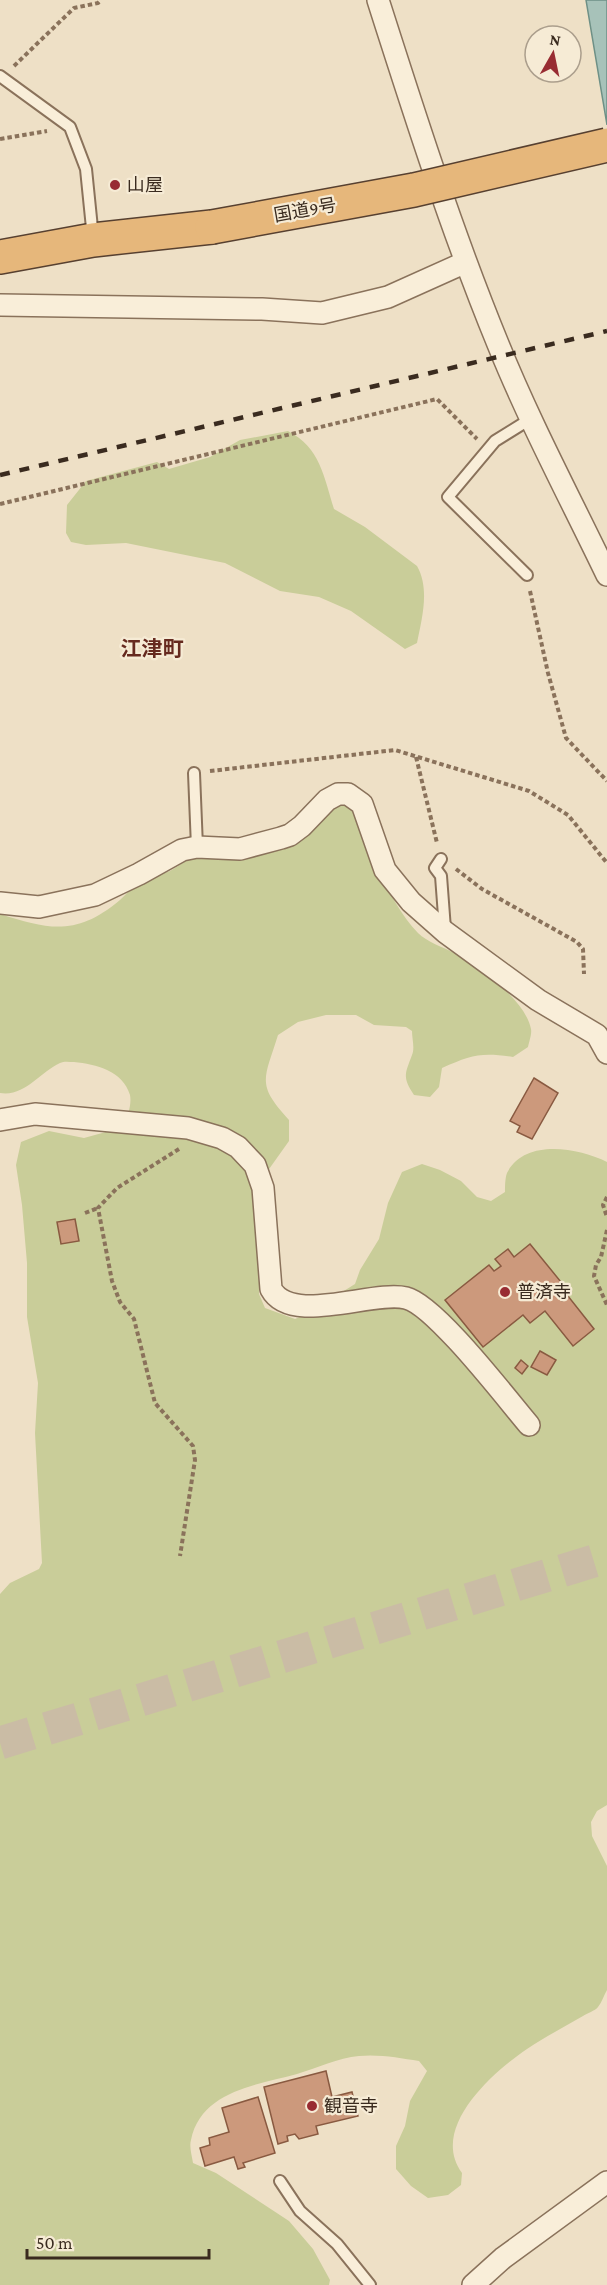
<svg xmlns="http://www.w3.org/2000/svg" width="607" height="2285" font-family="'Crimson Pro','Noto Sans JP',serif">
  <style>
    .green { fill: #c9cd99 }
    .water { fill: #a7c2b9; stroke: #6e9086; stroke-width: 1.5 }
    .building { fill: #cc997c; stroke: #895a41; stroke-width: 1.5 }
    .lines { fill: none; stroke-linecap: round; stroke-linejoin: round }
    .trunk-tunnel { stroke: #cabca5; stroke-width: 33; stroke-dasharray: 33 16; stroke-linecap: butt }
    .service-casing { stroke: #8a725b; stroke-width: 14 }
    .minor-casing { stroke: #8a725b; stroke-width: 24 }
    .trunk-casing { stroke: #574030; stroke-width: 36 }
    .path { stroke: #8a725b; stroke-width: 4; stroke-dasharray: 4.5 3; stroke-linecap: butt }
    .service { stroke: #f9eed9; stroke-width: 10 }
    .minor { stroke: #f9eed9; stroke-width: 21 }
    .trunk { stroke: #e6b77b; stroke-width: 33 }
    .rail { stroke: #3a2b1f; stroke-width: 4.5; stroke-dasharray: 10 10; stroke-linecap: butt }
    .trunk-bridge-casing { stroke: #574030; stroke-width: 36; stroke-linecap: butt }
    .trunk-bridge { stroke: #e6b77b; stroke-width: 33 }
    .poi-dot { fill: #982c32; stroke: #f6ebd5; stroke-width: 2 }
    .labels { text-anchor: middle; stroke-width: 4.5; stroke-linejoin: round; paint-order: stroke }
    .poi-label { font-size: 18px; fill: #3a2b1f; stroke: #f6ebd5; text-anchor: start }
    .street-label { font-size: 18px; fill: #3a2b1f; stroke: #f6ebd5 }
    .quarter-label { font-size: 21px; font-weight: bold; fill: #662a1f; stroke: #f6ebd5 }
  </style>
  <rect width="100%" height="100%" fill="#eee0c6"/>
  <path class="green" d="M288,431C320,447 324,477 334,509L365,527L417,566C430,589 422,618 417,643L405,649L351,611L319,597L280,591L225,563L126,543L86,545L71,542L66,533L67,505L86,481L157,462L169,469L210,457L240,440Z
    M350,798C368,841 385,898 418,933C427,942 443,947 454,953C479,967 525,999 531,1029C532,1034 529,1042 528,1047L513,1057C481,1052 471,1055 442,1068L439,1087L430,1097L414,1095C402,1077 405,1074 412,1055C415,1048 412,1039 412,1031L406,1027L374,1025L356,1015H326L298,1022L278,1035C264,1080 256,1084 289,1120V1141L257,1186L255,1215L260,1264L259,1294L265,1308L295,1319L307,1314L355,1284L360,1270L379,1239L388,1203L402,1172L422,1164L440,1170L461,1181L477,1197L491,1201L505,1192C505,1187 505,1178 507,1173C525,1138 578,1148 607,1162V1805L597,1811L591,1822L592,1836L607,1866V1990C604,1995 602,2002 598,2007C595,2011 587,2013 583,2016C564,2027 545,2037 527,2049C493,2072 429,2128 462,2173L461,2185L448,2195L428,2198L411,2186L396,2169V2146L405,2126L410,2101L427,2071L419,2061C400,2058 379,2054 359,2056C338,2058 317,2068 297,2074C257,2085 201,2091 191,2140C189,2147 192,2156 193,2163L216,2173L289,2221L313,2249L330,2280L329,2285H0V1594L10,1583L39,1569L42,1563L35,1433L38,1383L27,1317V1263L22,1205L16,1165L21,1142L49,1131L84,1138L124,1127C127,1117 132,1105 130,1095C123,1071 96,1064 74,1062C69,1062 64,1061 60,1063C40,1072 25,1097 0,1093V914C50,930 77,936 120,900C128,893 138,880 148,876C155,873 163,874 170,871C180,866 191,855 202,853C216,850 229,861 243,858Z"/>
  <path class="water" d="M586,0H607V125Z"/>
  <path class="building" d="M534,1078L558,1093L532,1139L517,1132L520,1126L510,1121Z
    M75,1219L79,1241L61,1244L57,1222Z
    M530,1244L561,1282L553,1288L562,1301L568,1296L594,1329L573,1346L545,1311L530,1323L523,1315L483,1347L445,1300L489,1265L494,1271L501,1266L495,1259L508,1249L514,1257Z
    M540,1351L556,1360L547,1375L531,1367Z
    M521,1360L528,1366L522,1374L515,1368Z
    M326,2071L332,2097L352,2092L358,2116L316,2126L318,2134L299,2139L295,2134L287,2136L288,2141L278,2144L264,2087Z
    M258,2097L275,2153L243,2163L245,2167L238,2169L234,2157L205,2166L200,2148L210,2145L209,2138L229,2132L222,2108Z"/>
  <g class="lines">
    <path class="trunk-tunnel" d="M0,1743L607,1557"/>
    <defs>
      <path id="service" d="M0,76L70,127L86,169L93,238
        M527,575L448,497L495,441L532,418
        M194,773L197,847
        M441,859L435,868L441,876L445,929
        M280,2181L300,2211L337,2244L370,2285"/>
      <path id="minor" d="M378,0C415,116 452,232 498,344C530,423 570,498 607,575
        M0,305L262,309L322,313L388,297L466,262
        M0,903L39,907L95,895L139,874L182,850L197,847L240,849L281,838L290,835L302,826L327,800L338,794H348L362,804L385,870L411,902L445,932L538,1000L597,1035L607,1053
        M0,1120L35,1114L188,1128L222,1138L238,1147L255,1165L263,1188L271,1289C291,1326 373,1290 406,1298C435,1305 506,1398 529,1425
        M473,2285L503,2258L607,2182"/>
      <path id="trunk" d="M0,257L93,240L212,227"/>
    </defs>
    <use href="#service" class="service-casing"/>
    <use href="#minor" class="minor-casing"/>
    <use href="#trunk" class="trunk-casing"/>
    <path class="path" d="M14,66L74,8L98,3L101,0
      M0,139L47,131
      M0,504L437,399L477,439
      M530,591L548,673L566,738L607,781
      M416,757L437,843
      M210,771L395,750L529,791L568,815L607,863
      M456,869L482,889L577,942L583,949L584,974
      M179,1149L117,1188L98,1208L112,1281L120,1302L134,1319L155,1403L193,1446L195,1460L180,1556
      M607,1197L603,1205L607,1217
      M85,1213L98,1208
      M607,1230L601,1257L596,1265L594,1276L607,1305"/>
    <use href="#service" class="service"/>
    <use href="#minor" class="minor"/>
    <use href="#trunk" class="trunk"/>
    <path class="rail" d="M0,475L607,331"/>
    <defs>
      <path id="trunk-bridge" d="M212,227L414,190L607,145"/>
    </defs>
    <use href="#trunk-bridge" class="trunk-bridge-casing"/>
    <use href="#trunk-bridge" class="trunk-bridge"/>
  </g>
  <g class="poi-dot">
    <circle cx="115" cy="185" r="6"/>
    <circle cx="505" cy="1292" r="6"/>
    <circle cx="312" cy="2106" r="6"/>
  </g>
  <g class="labels">
    <g class="poi-label">
      <text x="127" y="191">山屋</text>
      <text x="517" y="1298">普済寺</text>
      <text x="324" y="2112">観音寺</text>
    </g>
    <g class="street-label">
      <text transform="translate(305 210) rotate(-10)" y="6">国道9号</text>
    </g>
    <g class="quarter-label">
      <text x="152" y="656">江津町</text>
    </g>
  </g>
  <g transform="translate(553 54) rotate(9)"><circle r="28" fill="#f6ebd5" stroke="#ab9e8c" stroke-width="1.5"/>
  <path d="M0-4.5L10 22L0 15L-10 22Z" fill="#982c32"/>
  <text y="-9" font-size="16" font-weight="bold" text-anchor="middle" fill="#3a2b1f">N</text>
  </g>
  <path d="M27 2249v9h182v-9" fill="none" stroke="#3a2b1f" stroke-width="3"/>
  <text x="36" y="2249" font-size="18" fill="#3a2b1f" stroke="#f6ebd5" stroke-width="4.5" paint-order="stroke">50 m</text>
</svg>
